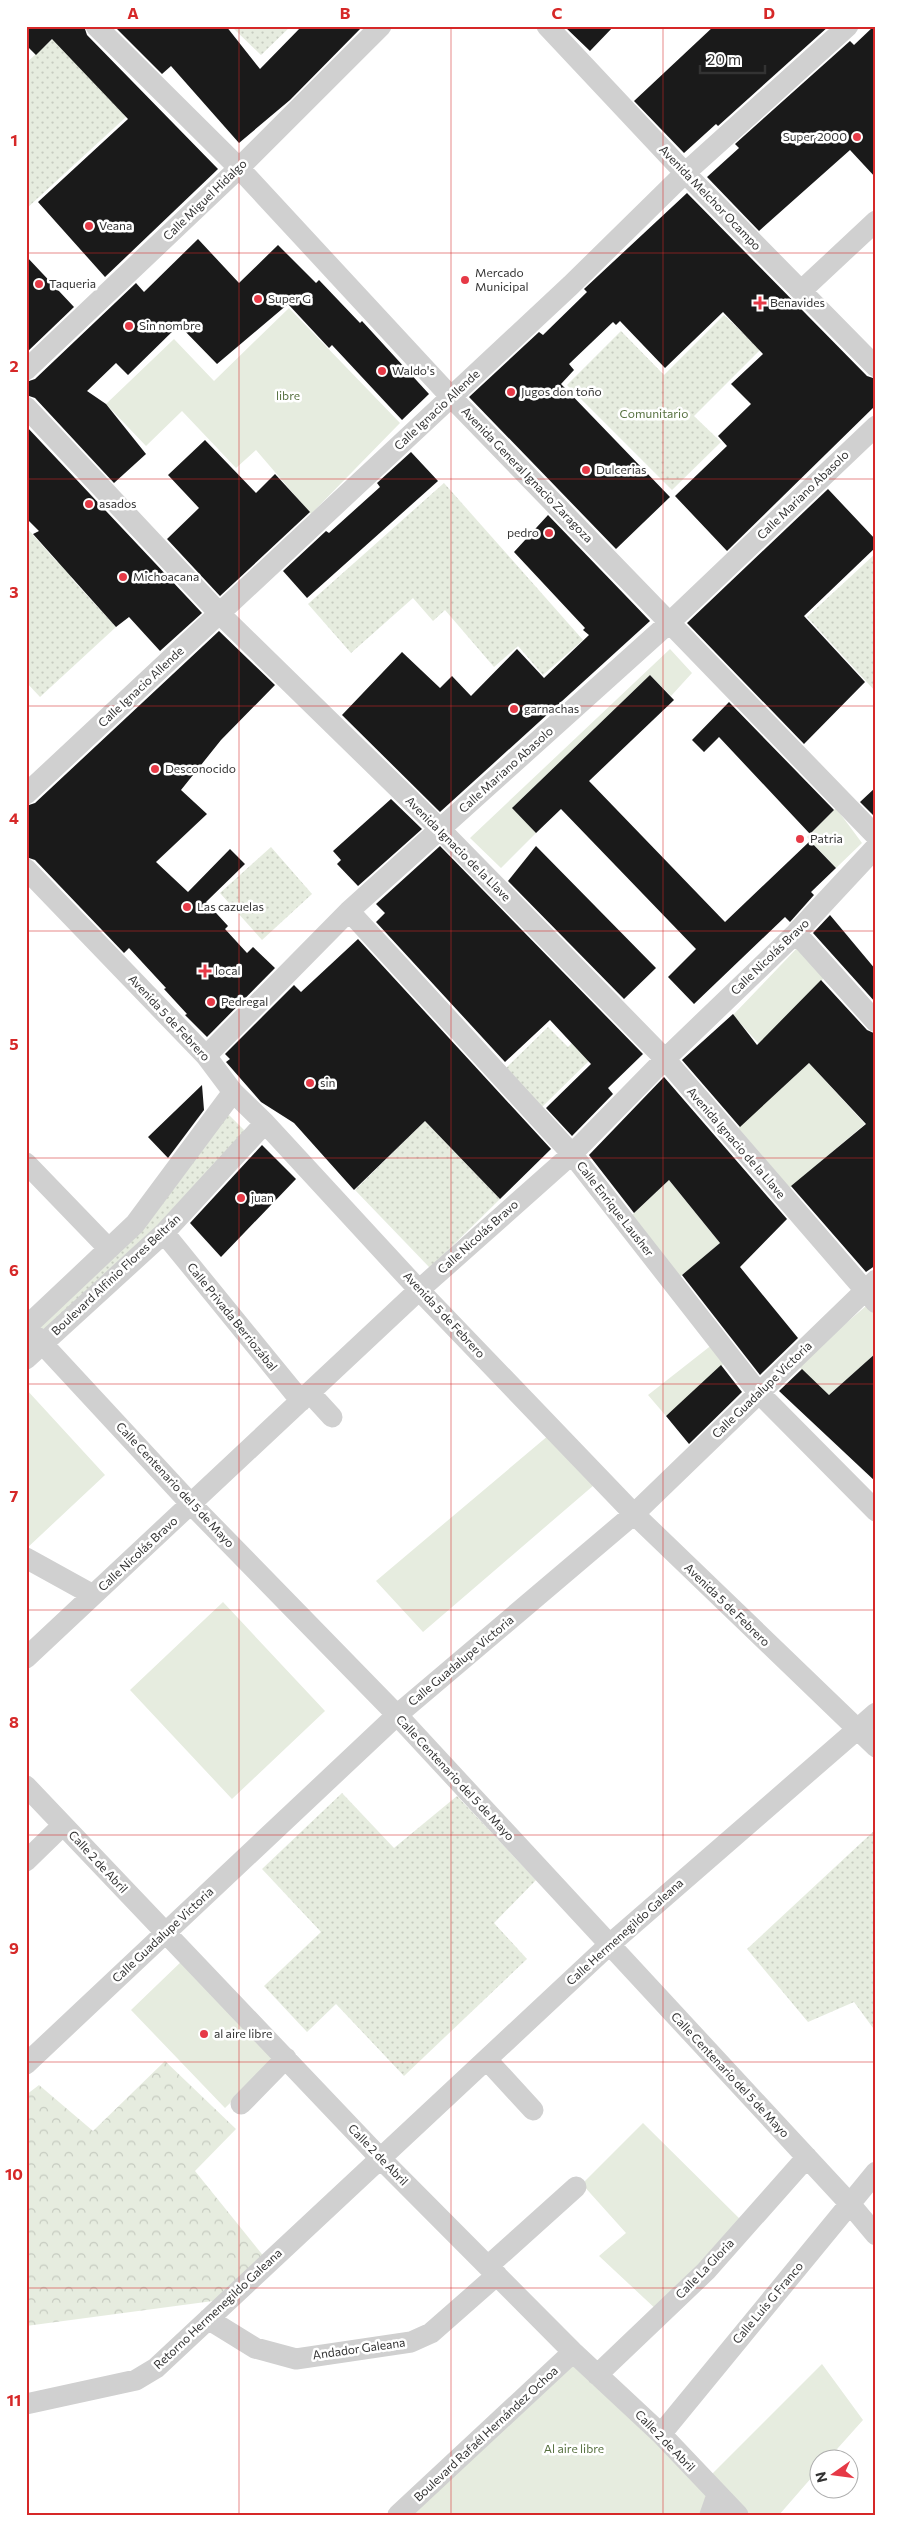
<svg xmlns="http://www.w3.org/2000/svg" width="902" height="2541" font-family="Commissioner,sans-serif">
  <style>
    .green { fill: #e6ecdf }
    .forest { fill: url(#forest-crowns) }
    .garden { fill: url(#garden-dots) }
    .building { fill: #1a1a1a }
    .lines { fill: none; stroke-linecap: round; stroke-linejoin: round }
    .minor { stroke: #d0d0d0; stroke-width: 21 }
    .grid { fill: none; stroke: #d62828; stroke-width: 1; stroke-opacity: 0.55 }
    .poi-dot { fill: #e63946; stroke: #fff; stroke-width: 2 }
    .labels { text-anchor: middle; stroke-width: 5; stroke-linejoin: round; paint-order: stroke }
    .poi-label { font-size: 12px; fill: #333; stroke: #fff; text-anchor: start }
    .street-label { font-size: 12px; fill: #333; stroke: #fff }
    .park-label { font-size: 12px; fill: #56703f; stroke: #fff }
    .neatline { fill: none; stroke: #d62828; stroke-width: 2 }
    .grid-label { font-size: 16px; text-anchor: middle; font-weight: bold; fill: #d62828 }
  </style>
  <defs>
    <pattern id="forest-crowns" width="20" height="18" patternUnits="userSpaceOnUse" patternTransform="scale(1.25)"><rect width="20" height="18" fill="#e6ecdf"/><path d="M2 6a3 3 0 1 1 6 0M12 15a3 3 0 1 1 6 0" fill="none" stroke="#c6cbc0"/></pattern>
    <pattern id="garden-dots" width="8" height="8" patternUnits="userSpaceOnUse" patternTransform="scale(1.25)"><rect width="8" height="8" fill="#e6ecdf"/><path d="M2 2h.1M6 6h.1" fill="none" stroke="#c6cbc0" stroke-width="1.8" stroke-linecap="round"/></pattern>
  </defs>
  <rect width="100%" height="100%" fill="#fff"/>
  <path class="green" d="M289,308L400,423L311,514L256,450L236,468L182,411L146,446L106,404L174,339L214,381Z
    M670,649L692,673L671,696L650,675L513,807L536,833L501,868L470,838Z
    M836,808L862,843L836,868L807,837Z
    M801,944L828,974L759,1044L733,1015Z
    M809,1063L865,1124L785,1192L735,1131Z
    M669,1180L720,1243L676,1280L629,1218Z
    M866,1306L876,1314V1353L829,1395L797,1365Z
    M713,1344L727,1361L666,1416L648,1395Z
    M26,1389L105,1475L26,1549Z
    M549,1435L601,1479L423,1632L376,1581Z
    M223,1602L325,1711L232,1799L130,1690Z
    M184,1959L277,2057L225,2108L131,2010Z
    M643,2123L745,2224L659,2312L599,2256L626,2233L582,2184Z
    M575,2356L709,2495L703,2515H411Z
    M822,2364L863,2420L829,2458H820L819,2469L779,2515H746L710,2476Z"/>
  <path class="forest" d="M165,2061L236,2129L195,2171L265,2258L213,2301L26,2326V2095L39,2085L93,2131Z"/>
  <path class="garden" d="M231,26H291L261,55Z
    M54,38L126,117L26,209V63Z
    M724,315L760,350L694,416L721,442L672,490L567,385L621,331L664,375Z
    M444,483L583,640L543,675L518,646L494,667L445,610L433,621L413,598L351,653L308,604Z
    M26,527L57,562L77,544L91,560L71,578L116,627L40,697L26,682Z
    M876,553V692L807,617Z
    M271,847L312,894L262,940L220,893Z
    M548,1027L568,1047L574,1041L591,1059L542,1107L505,1069Z
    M224,1110L247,1133L167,1221L26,1352V1336Z
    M425,1121L500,1199L430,1268L355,1190Z
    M342,1793L394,1848L457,1796L536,1880L494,1923L527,1959L404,2076L336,2004L307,2032L264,1986L321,1932L262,1869Z
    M876,1829V2032L854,2002L808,2022L747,1949Z"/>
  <path class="building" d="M26,26H84L87,35L218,169L105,277L38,202L128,119L52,39L36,55L26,45Z
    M114,26H226L260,69L302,26H363L290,100L239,143L171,66L162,74Z
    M564,26H614L590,51Z
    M714,26H829L718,126L716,124L684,153L634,101Z
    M874,26L876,178L850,150L759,231L707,177L739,148L735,144L850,41L854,45Z
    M687,193L867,376L876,379V405L727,551L675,496L727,446L718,436L751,404L731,384L763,354L723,312L665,368L620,321L616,325L613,322L569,364L574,370L561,384L670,497L616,549L469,397L539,332L543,335L587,292L584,289Z
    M198,239L239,283L278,245L316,283L319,280L360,323L362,321L429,394L402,420L332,345L329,348L288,304L217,364L179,325L128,375L116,363L87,391L106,404L146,454L114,483L35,398L26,395V382L35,379L136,283L144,292Z
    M26,256L74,307L26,353Z
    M26,426L202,613L160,651L129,617L116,627L33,534L39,531L26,518Z
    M205,440L256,493L275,474L310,512L220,596L167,539L199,508L168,475Z
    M411,452L438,481L307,598L283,571L326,531L329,533L380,487L377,483Z
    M828,489L876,540V547L804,616L865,682L804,744L687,623Z
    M548,515L650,621L440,812L342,715L402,652L440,688L452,676L471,696L517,649L544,678L589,635L583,630L585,628L514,552Z
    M219,631L275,685L221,740L181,790L207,814L156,862L188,892L230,849L245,864L206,902L228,926L225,929L247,953L253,947L275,968L207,1037L185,1015L187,1014L164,989L166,988L129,948L124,953L35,860L26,857V806L35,803Z
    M650,675L674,700L589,781L725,922L810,841L836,868L811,892L814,895L790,922L785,917L694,1004L668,977L696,949L561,809L536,833L512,808Z
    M729,702L834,810L810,834L719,737L704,752L692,740Z
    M876,787V818L860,802Z
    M391,799L422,829L358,886L337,864L341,860L333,851Z
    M440,846L643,1054L608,1088L613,1094L572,1136L546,1108L591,1064L550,1020L505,1062L376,922L385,913L376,904Z
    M536,846L656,968L624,999L508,881Z
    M830,915L876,970V1003L813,933Z
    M358,939L551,1149L500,1199L425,1121L354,1190L294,1123L261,1102L226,1062L230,1059L225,1054L294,985L301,992Z
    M821,980L867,1030L876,1034V1265L866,1272L791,1186L866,1124L809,1063L740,1127L682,1060L733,1014L757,1045Z
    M664,1077L787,1219L740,1267L798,1338L760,1375L682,1275L720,1243L669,1180L634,1213L589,1155Z
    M202,1085L204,1110L168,1158L148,1137Z
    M262,1145L296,1179L221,1257L190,1223Z
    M876,1353V1482L779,1391L802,1369L829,1395Z
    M721,1365L742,1392L689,1444L666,1416Z"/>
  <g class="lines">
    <path class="minor" d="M96,26L239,168L451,397L876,836
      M547,26L685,173L876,367
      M801,291L876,221
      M26,370L239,168L381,26
      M26,407L220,614L440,829L665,1059L876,1303
      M26,794L571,285L685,173L848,26
      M26,869L206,1056L233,1092L265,1123L419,1290L634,1514L876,1747
      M349,911L572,1154L758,1392L876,1511
      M796,933L876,1022
      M206,1056L349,911L669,623L876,426
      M26,1163L109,1249
      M164,1233L301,1401
      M26,1326L191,1504L397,1715L850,2204L876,2235
      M26,1327L135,1224L233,1092
      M26,1359L164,1233L265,1123
      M310,1393L332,1417
      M26,1558L93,1595
      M26,1658L419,1290L572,1154L665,1059L796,933L876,847
      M26,1786L381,2159L573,2352L661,2434L738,2515
      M26,1861L63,1825
      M487,2060L533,2110
      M26,2064L397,1715L634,1514L876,1280
      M241,2104L286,2058
      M488,2266L576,2187
      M208,2319L255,2348L296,2359L411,2342L431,2333L497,2275
      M597,2375L706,2271L807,2157
      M26,2404L136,2380L156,2368L609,1945L876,1713
      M661,2434L876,2172
      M398,2515L573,2352
      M710,2515L717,2495"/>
  </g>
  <path class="grid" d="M239,26V2515M451,26V2515M663,26V2515M26,253H876M26,479H876M26,706H876M26,931H876M26,1158H876M26,1384H876M26,1610H876M26,1835H876M26,2062H876M26,2288H876"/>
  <g class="poi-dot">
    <circle cx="857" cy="137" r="5"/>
    <circle cx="89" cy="226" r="5"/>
    <circle cx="465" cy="280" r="5"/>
    <circle cx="39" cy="284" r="5"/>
    <circle cx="258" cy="299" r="5"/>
    <path d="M757.5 295.5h5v5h5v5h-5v5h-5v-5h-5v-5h5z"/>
    <circle cx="129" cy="326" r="5"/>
    <circle cx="382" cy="371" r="5"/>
    <circle cx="511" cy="392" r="5"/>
    <circle cx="586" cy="470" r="5"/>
    <circle cx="89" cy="504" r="5"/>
    <circle cx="549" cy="533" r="5"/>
    <circle cx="123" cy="577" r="5"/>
    <circle cx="514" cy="709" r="5"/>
    <circle cx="155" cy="769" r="5"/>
    <circle cx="800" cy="839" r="5"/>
    <circle cx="187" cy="907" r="5"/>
    <path d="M202.5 963.5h5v5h5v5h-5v5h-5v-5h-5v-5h5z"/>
    <circle cx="211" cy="1002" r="5"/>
    <circle cx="310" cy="1083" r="5"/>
    <circle cx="241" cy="1198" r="5"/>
    <circle cx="204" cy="2034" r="5"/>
  </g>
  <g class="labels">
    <g class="poi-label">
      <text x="847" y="141" text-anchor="end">Super 2000</text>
      <text x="99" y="230">Veana</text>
      <text x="475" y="277">Mercado<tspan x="475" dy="14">Municipal</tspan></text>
      <text x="49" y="288">Taqueria</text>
      <text x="268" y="303">Super G</text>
      <text x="770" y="307">Benavides</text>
      <text x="139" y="330">Sin nombre</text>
      <text x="392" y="375">Waldo's</text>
      <text x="521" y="396">Jugos don toño</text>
      <text x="596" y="474">Dulcerias</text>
      <text x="99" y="508">asados</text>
      <text x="539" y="537" text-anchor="end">pedro</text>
      <text x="133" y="581">Michoacana</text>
      <text x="524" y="713">garnachas</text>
      <text x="165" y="773">Desconocido</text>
      <text x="810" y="843">Patria</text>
      <text x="197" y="911">Las cazuelas</text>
      <text x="215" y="975">local</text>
      <text x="221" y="1006">Pedregal</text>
      <text x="320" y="1087">sin</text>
      <text x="251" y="1202">juan</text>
      <text x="214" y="2038">al aire libre</text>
    </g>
    <g class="street-label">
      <text transform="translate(710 198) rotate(46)" y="4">Avenida Melchor Ocampo</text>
      <text transform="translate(205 200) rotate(-44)" y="4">Calle Miguel Hidalgo</text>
      <text transform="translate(437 410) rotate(-43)" y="4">Calle Ignacio Allende</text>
      <text transform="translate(527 475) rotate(46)" y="4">Avenida General Ignacio Zaragoza</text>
      <text transform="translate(803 495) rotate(-44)" y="4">Calle Mariano Abasolo</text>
      <text transform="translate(141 687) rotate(-43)" y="4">Calle Ignacio Allende</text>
      <text transform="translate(506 770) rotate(-42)" y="4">Calle Mariano Abasolo</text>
      <text transform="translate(458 849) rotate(45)" y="4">Avenida Ignacio de la Llave</text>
      <text transform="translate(770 957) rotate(-44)" y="4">Calle Nicolás Bravo</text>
      <text transform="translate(169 1018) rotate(47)" y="4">Avenida 5 de Febrero</text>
      <text transform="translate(736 1143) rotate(49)" y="4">Avenida Ignacio de la Llave</text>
      <text transform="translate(615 1209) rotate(52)" y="4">Calle Enrique Lausher</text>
      <text transform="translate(478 1237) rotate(-42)" y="4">Calle Nicolás Bravo</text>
      <text transform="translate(116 1275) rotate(-43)" y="4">Boulevard Alfinio Flores Beltrán</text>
      <text transform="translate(444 1315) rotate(47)" y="4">Avenida 5 de Febrero</text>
      <text transform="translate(232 1317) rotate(51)" y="4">Calle Privada Berriozábal</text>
      <text transform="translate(762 1390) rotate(-44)" y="4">Calle Guadalupe Victoria</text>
      <text transform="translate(175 1485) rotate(47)" y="4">Calle Centenario del 5 de Mayo</text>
      <text transform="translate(138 1554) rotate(-43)" y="4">Calle Nicolás Bravo</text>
      <text transform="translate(727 1605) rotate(44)" y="4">Avenida 5 de Febrero</text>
      <text transform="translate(461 1661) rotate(-40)" y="4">Calle Guadalupe Victoria</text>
      <text transform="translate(455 1778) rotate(47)" y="4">Calle Centenario del 5 de Mayo</text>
      <text transform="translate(98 1862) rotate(47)" y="4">Calle 2 de Abril</text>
      <text transform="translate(625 1932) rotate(-42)" y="4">Calle Hermenegildo Galeana</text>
      <text transform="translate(163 1935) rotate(-43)" y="4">Calle Guadalupe Victoria</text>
      <text transform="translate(730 2075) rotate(47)" y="4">Calle Centenario del 5 de Mayo</text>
      <text transform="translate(378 2155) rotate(46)" y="4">Calle 2 de Abril</text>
      <text transform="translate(705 2269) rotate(-46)" y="4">Calle La Gloria</text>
      <text transform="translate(768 2303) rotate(-50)" y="4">Calle Luis G Franco</text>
      <text transform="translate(218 2309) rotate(-43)" y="4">Retorno Hermenegildo Galeana</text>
      <text transform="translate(359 2349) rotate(-8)" y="4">Andador Galeana</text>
      <text transform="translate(486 2434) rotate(-43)" y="4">Boulevard Rafaél Hernández Ochoa</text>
      <text transform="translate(665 2441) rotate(46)" y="4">Calle 2 de Abril</text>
    </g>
    <g class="park-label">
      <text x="288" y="400">libre</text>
      <text x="654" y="418">Comunitario</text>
      <text x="574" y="2453">Al aire libre</text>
    </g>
  </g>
  <rect width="902" height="2541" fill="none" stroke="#ffffff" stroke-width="55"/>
  <g transform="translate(834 2474) rotate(256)"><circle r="24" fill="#ffffff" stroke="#adadad"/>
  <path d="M0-4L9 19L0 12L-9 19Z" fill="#e63946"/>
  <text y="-8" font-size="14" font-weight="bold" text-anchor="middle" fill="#333333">N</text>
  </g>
  <path d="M700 65v8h65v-8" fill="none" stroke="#333333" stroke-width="2.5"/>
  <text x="707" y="65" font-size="15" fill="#333333" stroke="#ffffff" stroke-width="4" paint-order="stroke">20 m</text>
  <rect x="28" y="28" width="846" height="2486" class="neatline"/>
  <g class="grid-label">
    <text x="133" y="19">A</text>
    <text x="345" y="19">B</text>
    <text x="557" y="19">C</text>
    <text x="769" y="19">D</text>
    <text x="14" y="146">1</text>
    <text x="14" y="372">2</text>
    <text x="14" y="598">3</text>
    <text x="14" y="824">4</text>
    <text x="14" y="1050">5</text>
    <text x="14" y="1276">6</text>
    <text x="14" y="1502">7</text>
    <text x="14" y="1728">8</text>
    <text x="14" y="1954">9</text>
    <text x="14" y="2180">10</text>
    <text x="14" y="2406">11</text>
  </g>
</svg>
